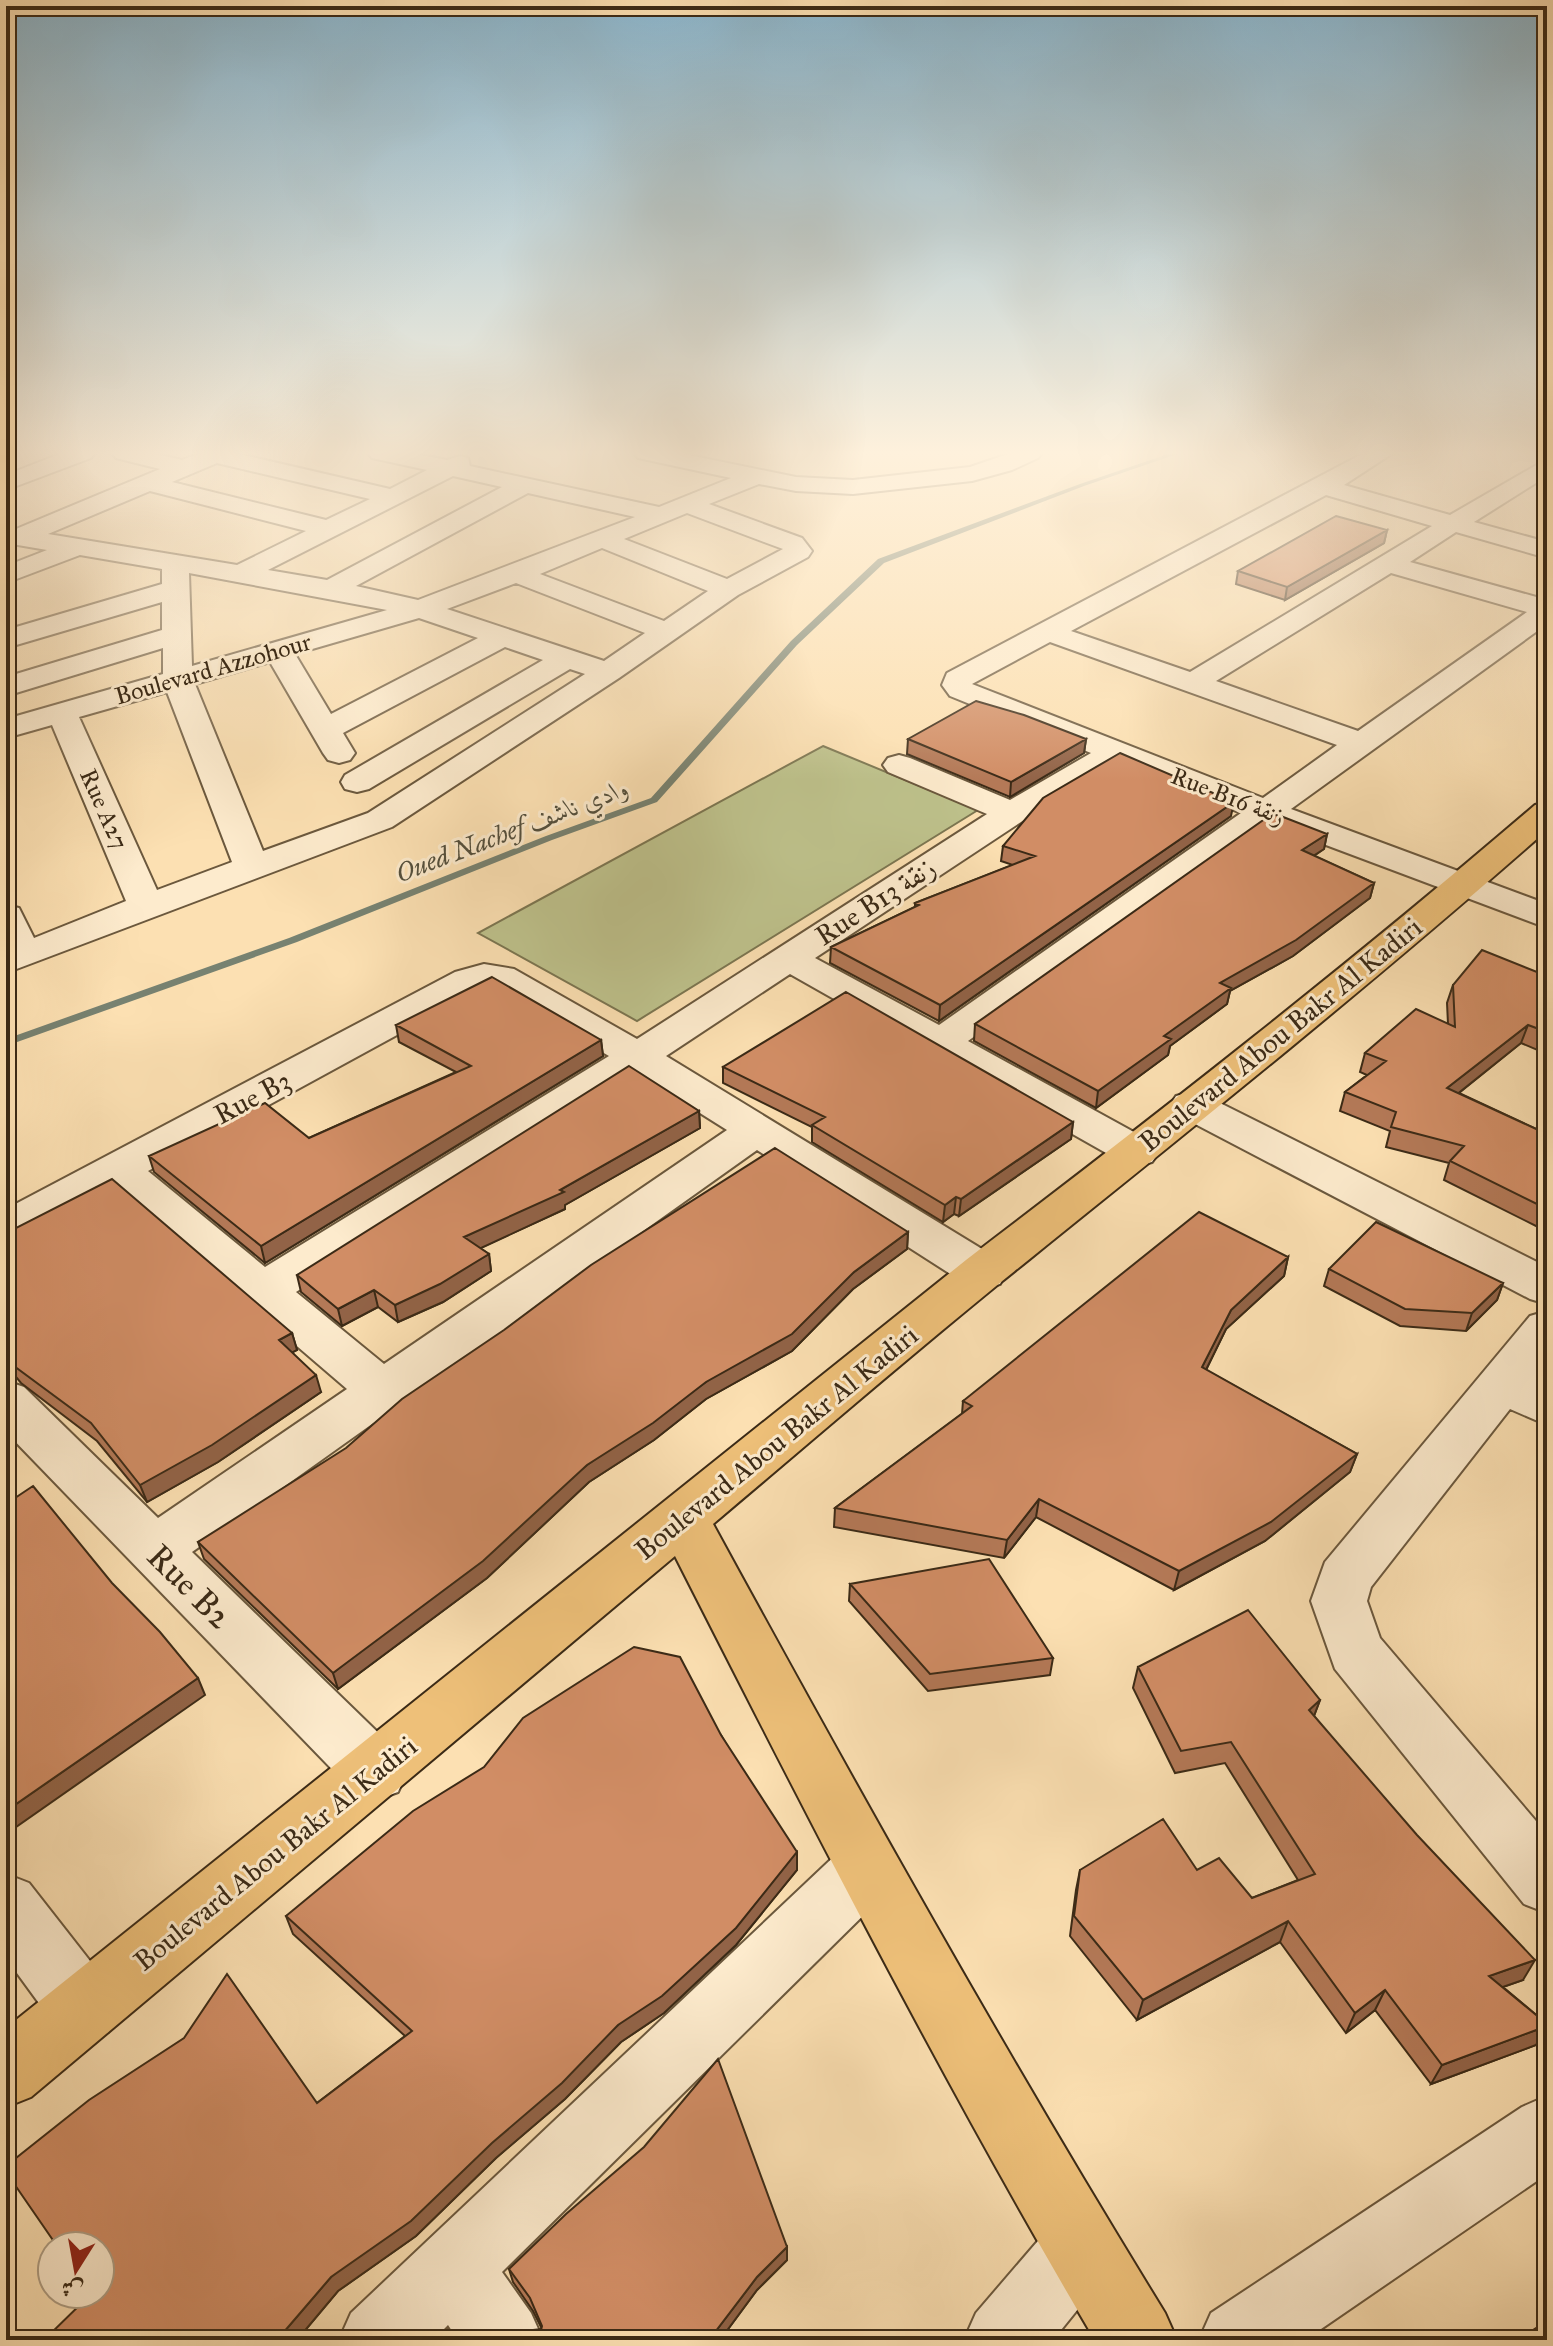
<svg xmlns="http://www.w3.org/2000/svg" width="1553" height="2346" font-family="'IM FELL Great Primer',Amiri,serif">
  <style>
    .green { fill: #bec28c; stroke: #7c7651; stroke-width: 2 }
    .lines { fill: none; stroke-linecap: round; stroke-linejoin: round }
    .stream { fill: #778271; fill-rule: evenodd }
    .minor-casing { stroke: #6b583d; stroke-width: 4 }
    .major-casing { stroke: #3b2a16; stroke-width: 4 }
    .minor { fill: #fdebcd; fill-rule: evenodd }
    .major { fill: #eec079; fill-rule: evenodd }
    .wall { fill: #b47957; stroke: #3b2a16; stroke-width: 2 }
    .shaded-wall { fill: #926347; stroke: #3b2a16; stroke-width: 2 }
    .building { fill: #d18d65; stroke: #3b2a16; stroke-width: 2 }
    .labels { text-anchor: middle; stroke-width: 6; stroke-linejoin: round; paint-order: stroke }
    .far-street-label { font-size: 24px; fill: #3b2a16; stroke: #fdebcd }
    .far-water-label { font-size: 26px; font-style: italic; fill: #544f3c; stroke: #fdebcd }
    .street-label { font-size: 28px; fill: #3b2a16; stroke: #fdebcd }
    .near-street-label { font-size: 34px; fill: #3b2a16; stroke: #fdebcd }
  </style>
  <rect width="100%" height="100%" fill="#fce0b2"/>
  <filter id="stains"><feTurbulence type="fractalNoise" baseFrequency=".0025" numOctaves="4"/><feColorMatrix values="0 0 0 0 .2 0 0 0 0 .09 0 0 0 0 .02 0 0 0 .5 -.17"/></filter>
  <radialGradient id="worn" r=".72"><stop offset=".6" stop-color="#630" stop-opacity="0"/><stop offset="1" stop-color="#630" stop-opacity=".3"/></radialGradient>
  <path class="green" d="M823,746L978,810L637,1021L478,933Z"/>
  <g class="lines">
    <path class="stream" d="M1171,453H1180L1084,486L884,563L797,645L657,802L552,840L297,942L6,1046V1039L289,938L546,836L651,798L791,641L878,559L1080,484Z"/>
    <defs>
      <path id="minor" d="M62,453H95L91,458L6,490V475Z
        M112,453H152L182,460L200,453H235L390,489L427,470L372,458L368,453H411L447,460L460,456L468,458L470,466L659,507L731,478L638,458L634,453H679L796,477L853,480L970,467L1011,453H1042L1038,458L1012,470L972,481L853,494L796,491L759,484L709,504L802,538L812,551L808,557L738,595L619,678L392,827L6,973V905L19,908L34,938L126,901L52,725L6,738V719L163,674V648L6,696V677L162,630V602L6,648V630L162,584V569L80,555L6,583V566L47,550L6,543V527L16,529L160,469L116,458ZM217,463L370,499L326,520L172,482ZM453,476L502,487L327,580L268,570ZM150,491L306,531L237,565L48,534ZM528,493L635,517L418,600L356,586ZM687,513L783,549L727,579L624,539ZM602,548L708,591L664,621L540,574ZM189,573L387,610L192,666ZM516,583L645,633L604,661L447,609ZM419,618L478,638L331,714L295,654ZM505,647L543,660L345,775L341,782L345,789L357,792L369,789L570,669L585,674L368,813L263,851L195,684L270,662L323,753L328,760L339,763L350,760L355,753L343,733ZM167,692L232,862L157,890L79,717Z
        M1364,453H1393L1344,485L1450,515L1547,459V476L1474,522L1547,542V558L1456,532L1410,562L1547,600V624L1291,809L1547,904V928L1270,824L968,1041L1152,1142L1159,1152L1152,1162L1137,1166L1122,1162L790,974L666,1056L1000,1260L1006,1272L1000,1284L983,1288L966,1284L757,1150L192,1552L398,1752L407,1772L398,1792L376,1800L354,1792L6,1432V1381L24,1387L158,1518L347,1389L114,1189L22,1239L6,1243V1209L455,972L484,964L514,969L637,1039L987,814L888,772L883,765L888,758L899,755L910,758L1010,800L1091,753L950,696L942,685L947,673ZM1326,495L1432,526L1190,672L1071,631ZM1391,573L1527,612L1358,731L1216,681ZM1050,642L1337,745L1263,798L972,684ZM1118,764L1241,813L939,1025L815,958L1024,820ZM483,988H491L609,1056L265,1267L148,1171ZM638,1074L727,1130L384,1364L296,1292Z
        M1191,1092L1206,1096L1547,1267V1304L1530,1299L1176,1114L1170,1105L1176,1096Z
        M1547,1311V1362L1536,1376L1547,1382V1425L1510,1409L1371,1587L1367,1601L1380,1638L1547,1834V1913L1524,1904L1335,1669L1311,1601L1325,1562L1530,1316Z
        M866,1839L889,1848L898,1869L889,1890L502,2272L531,2313L543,2340H458L448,2325L433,2340H339L351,2313L843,1848Z
        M6,1874L29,1883L108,1984L118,2008L108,2032L84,2042L60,2032L6,1958Z
        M1547,2096V2174L1305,2340H1199L1211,2313L1522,2107Z
        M1081,2210L1107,2221L1118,2247L1107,2273L1053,2340H964L976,2313L1055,2221Z"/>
      <path id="major" d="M1547,802V830C1370,986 1185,1134 1001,1282C904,1361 809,1443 713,1524C858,1790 1006,2055 1165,2313L1177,2340H1095C944,2084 809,1820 675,1556L31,2097L6,2107V2028L966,1260C1159,1113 1351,963 1535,805Z"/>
    </defs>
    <use href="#minor" class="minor-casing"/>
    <use href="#major" class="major-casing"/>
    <use href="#minor" class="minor"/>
    <use href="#major" class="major"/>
  </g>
  <path class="wall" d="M1387,530L1384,543L1285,600L1236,584L1238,571Z
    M908,739H1086L1084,753L1010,797L907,754Z
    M1231,816L939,1021L830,963L831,947L915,907V903L1013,865L1001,861L1003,846Z
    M1327,834L1324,849L1314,856L1374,883L1370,898L1293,956L1230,991L1227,1004L1170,1046L1168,1055L1096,1108L974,1041L975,1024Z
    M1547,976V1054L1521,1043L1459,1093L1547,1134V1221L1538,1227L1444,1180L1449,1163L1386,1147L1390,1131L1340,1111L1345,1092L1367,1075L1360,1072L1365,1053L1448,1024L1447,1003L1453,985Z
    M396,1025L601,1040L603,1056L265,1263L154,1172L149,1156L309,1138L456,1072L399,1042Z
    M723,1067L1073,1122L1071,1139L959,1216L954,1214L943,1222L812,1142V1127L723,1083Z
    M699,1111L700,1128L565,1205V1209L480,1248L489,1254L491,1271L443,1302L398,1322L378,1307L342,1326L301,1292L297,1275Z
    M908,1232L907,1249L853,1289L792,1351L706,1399L654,1440L589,1482L487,1578L338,1689L204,1559L198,1542Z
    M6,1233L292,1333L297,1350L292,1352L321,1392L218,1462L147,1502L97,1441L21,1383L6,1365Z
    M1288,1257L1284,1276L1226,1329L1206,1370L1357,1454L1350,1472L1265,1541L1174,1590L1036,1517L1004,1558L834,1527L835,1508L962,1414L963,1401Z
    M1329,1269L1503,1283L1497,1300L1466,1331L1400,1326L1324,1286Z
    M850,1584L1053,1658L1050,1675L928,1691L849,1601Z
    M1138,1667L1320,1700L1314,1716L1523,1980L1503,1987L1547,2024V2027L1536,2045L1431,2084L1375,2010L1346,2033L1280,1942L1137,2020L1070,1936L1076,1890L1080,1870H1197L1252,1898L1298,1880L1225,1763L1175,1773L1133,1688Z
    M721,1735L797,1870L736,1945L664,2013L621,2042L565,2099L496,2158L416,2236L338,2291L297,2340H44L317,2103L405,2036L293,1934L286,1916Z
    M787,2247V2260L757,2290L720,2340H535L532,2330L542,2329L533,2311L513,2282L509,2269Z"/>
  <path class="shaded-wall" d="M1387,530L1384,543L1285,600L1287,587Z
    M1086,739L1084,753L1010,797L1011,782Z
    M1234,802L1231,816L939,1021L940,1005Z
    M1327,834L1324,849L1299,865L1302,850Z
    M1374,883L1370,898L1293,956L1230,991L1227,1004L1170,1046L1168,1055L1096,1108L1098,1091L1164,1036L1220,983Z
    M1528,1025L1521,1043L1441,1107L1447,1088Z
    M601,1040L603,1056L265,1263L261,1246Z
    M699,1111L700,1128L565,1205V1209L466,1255L464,1237L560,1190Z
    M1073,1122L1071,1139L959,1216L961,1199Z
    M956,1197L954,1214L943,1222L945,1205Z
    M1547,1206V1221L1538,1227L1545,1208Z
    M908,1232L907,1249L853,1289L792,1351L706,1399L654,1440L589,1482L487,1578L338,1689L333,1673L587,1465L706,1382Z
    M489,1254L491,1271L443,1302L398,1322L395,1305Z
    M1288,1257L1284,1276L1226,1329L1198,1386L1202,1367L1231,1310Z
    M1503,1283L1497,1300L1466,1331L1472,1313Z
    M374,1290L378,1307L342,1326L338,1309Z
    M292,1333L297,1350L284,1357L279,1340Z
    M316,1375L321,1392L218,1462L147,1502L140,1485Z
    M1357,1454L1350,1472L1265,1541L1174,1590L1179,1571Z
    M1039,1499L1036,1517L1004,1558L1007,1540Z
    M198,1678L205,1695L6,1834V1811Z
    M1320,1700L1312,1721L1309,1710Z
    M797,1852V1870L736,1945L664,2013L621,2042L565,2099L496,2158L416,2236L338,2291L297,2340H277L331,2277L618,2025Z
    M1288,1921L1280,1942L1137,2020L1143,2000Z
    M1535,1960L1523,1980L1477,1996L1489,1976Z
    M1385,1990L1375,2010L1346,2033L1355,2013Z
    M1547,2026L1536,2045L1431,2084L1442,2065Z
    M787,2247V2260L757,2290L720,2340H709L757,2277Z"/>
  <path class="building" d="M1336,516L1387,530L1287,587L1238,571Z
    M976,701L1024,715L1086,739L1011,782L908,739Z
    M1120,753L1234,802L940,1005L831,947L919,905L915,903L1035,856L1003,846L1043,798Z
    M1278,815L1327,834L1302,850L1374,883L1296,940L1220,983L1231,988L1164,1036L1171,1039L1098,1091L975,1024L1269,816Z
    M1482,950L1547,976V1032L1528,1025L1447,1088L1547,1134V1206L1545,1208L1450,1161L1464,1146L1391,1127L1396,1112L1345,1092L1386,1061L1365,1053L1416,1009L1455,1027L1453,985Z
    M492,977L601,1040L261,1246L149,1156L265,1103L309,1138L471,1066L396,1025Z
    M846,992L1073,1122L961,1199L956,1197L945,1205L812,1125L825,1117L723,1067Z
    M629,1066L699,1111L560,1190L564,1192L464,1237L489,1254L440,1284L395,1305L374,1290L338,1309L297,1275Z
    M775,1148L908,1232L854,1272L792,1334L706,1382L653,1423L587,1465L483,1561L333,1673L198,1542L346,1448L402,1399L504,1330L591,1265Z
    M112,1179L292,1333L279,1340L316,1375L212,1445L140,1485L91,1423L14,1366L6,1356V1233Z
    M1199,1212L1288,1257L1231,1310L1202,1367L1357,1454L1271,1522L1179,1571L1039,1499L1007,1540L835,1508L972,1406L963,1401Z
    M1376,1222L1503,1283L1472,1313L1405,1309L1329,1269Z
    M33,1486L112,1583L160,1632L198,1678L6,1811V1504Z
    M989,1559L1053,1658L930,1674L850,1584Z
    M1248,1610L1320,1700L1309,1710L1417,1835L1535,1960L1489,1976L1547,2024V2026L1442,2065L1385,1990L1355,2013L1288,1921L1143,2000L1074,1916L1080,1870L1163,1819L1197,1870L1219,1858L1252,1898L1315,1874L1231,1742L1181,1751L1138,1667Z
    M634,1647L680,1657L721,1735L797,1852L736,1928L662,1996L618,2025L562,2083L492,2143L411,2221L331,2277L277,2340H44L90,2295L89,2294H100V2246H57L6,2172V2166L89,2100L184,2038L227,1974L317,2103L412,2031L286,1916L413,1811L484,1767L523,1718Z
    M718,2059L787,2247L757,2277L709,2340H541L532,2330H541L542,2326L530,2298L509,2269L566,2214L644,2147Z
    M1536,2328L1545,2340H1518Z"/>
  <linearGradient id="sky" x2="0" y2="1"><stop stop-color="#8bb8d1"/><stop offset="0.58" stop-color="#fef1dc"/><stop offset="1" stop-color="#fef1dc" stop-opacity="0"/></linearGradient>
  <rect width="1553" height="781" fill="url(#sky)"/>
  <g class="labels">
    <g class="far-street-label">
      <text transform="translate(213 669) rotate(-16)" y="8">Boulevard Azzohour</text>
      <text transform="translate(1228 796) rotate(21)" y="8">Rue B16 زنقة</text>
      <text transform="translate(104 809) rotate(66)" y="8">Rue A27</text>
    </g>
    <g class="far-water-label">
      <text transform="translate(512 830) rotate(-21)" y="9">Oued Nachef وادي ناشف</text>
    </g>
    <g class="street-label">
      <text transform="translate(875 901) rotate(-33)" y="10">Rue B13 زنقة</text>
      <text transform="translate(1280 1034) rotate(-39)" y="10">Boulevard Abou Bakr Al Kadiri</text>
      <text transform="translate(252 1097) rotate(-28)" y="10">Rue B3</text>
      <text transform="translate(776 1442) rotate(-39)" y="10">Boulevard Abou Bakr Al Kadiri</text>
      <text transform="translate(275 1853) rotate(-39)" y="10">Boulevard Abou Bakr Al Kadiri</text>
    </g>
    <g class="near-street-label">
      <text transform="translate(190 1586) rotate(45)" y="12">Rue B2</text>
    </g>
  </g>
  <rect width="1553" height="2346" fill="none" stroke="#fce0b2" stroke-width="32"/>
  <rect x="8" y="8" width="1537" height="2330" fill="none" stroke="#3b2a16" stroke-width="4"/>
  <rect x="16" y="16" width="1521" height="2314" fill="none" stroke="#3b2a16" stroke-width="2"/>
  <g transform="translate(76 2270) rotate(191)"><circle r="38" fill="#fdebcd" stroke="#af9e84" stroke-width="2"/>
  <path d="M0-6L14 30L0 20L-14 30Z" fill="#8f2418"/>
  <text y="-12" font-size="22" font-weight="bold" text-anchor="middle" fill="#3b2a16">ش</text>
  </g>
  <rect width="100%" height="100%" filter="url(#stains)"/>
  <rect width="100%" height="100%" fill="url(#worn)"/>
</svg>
